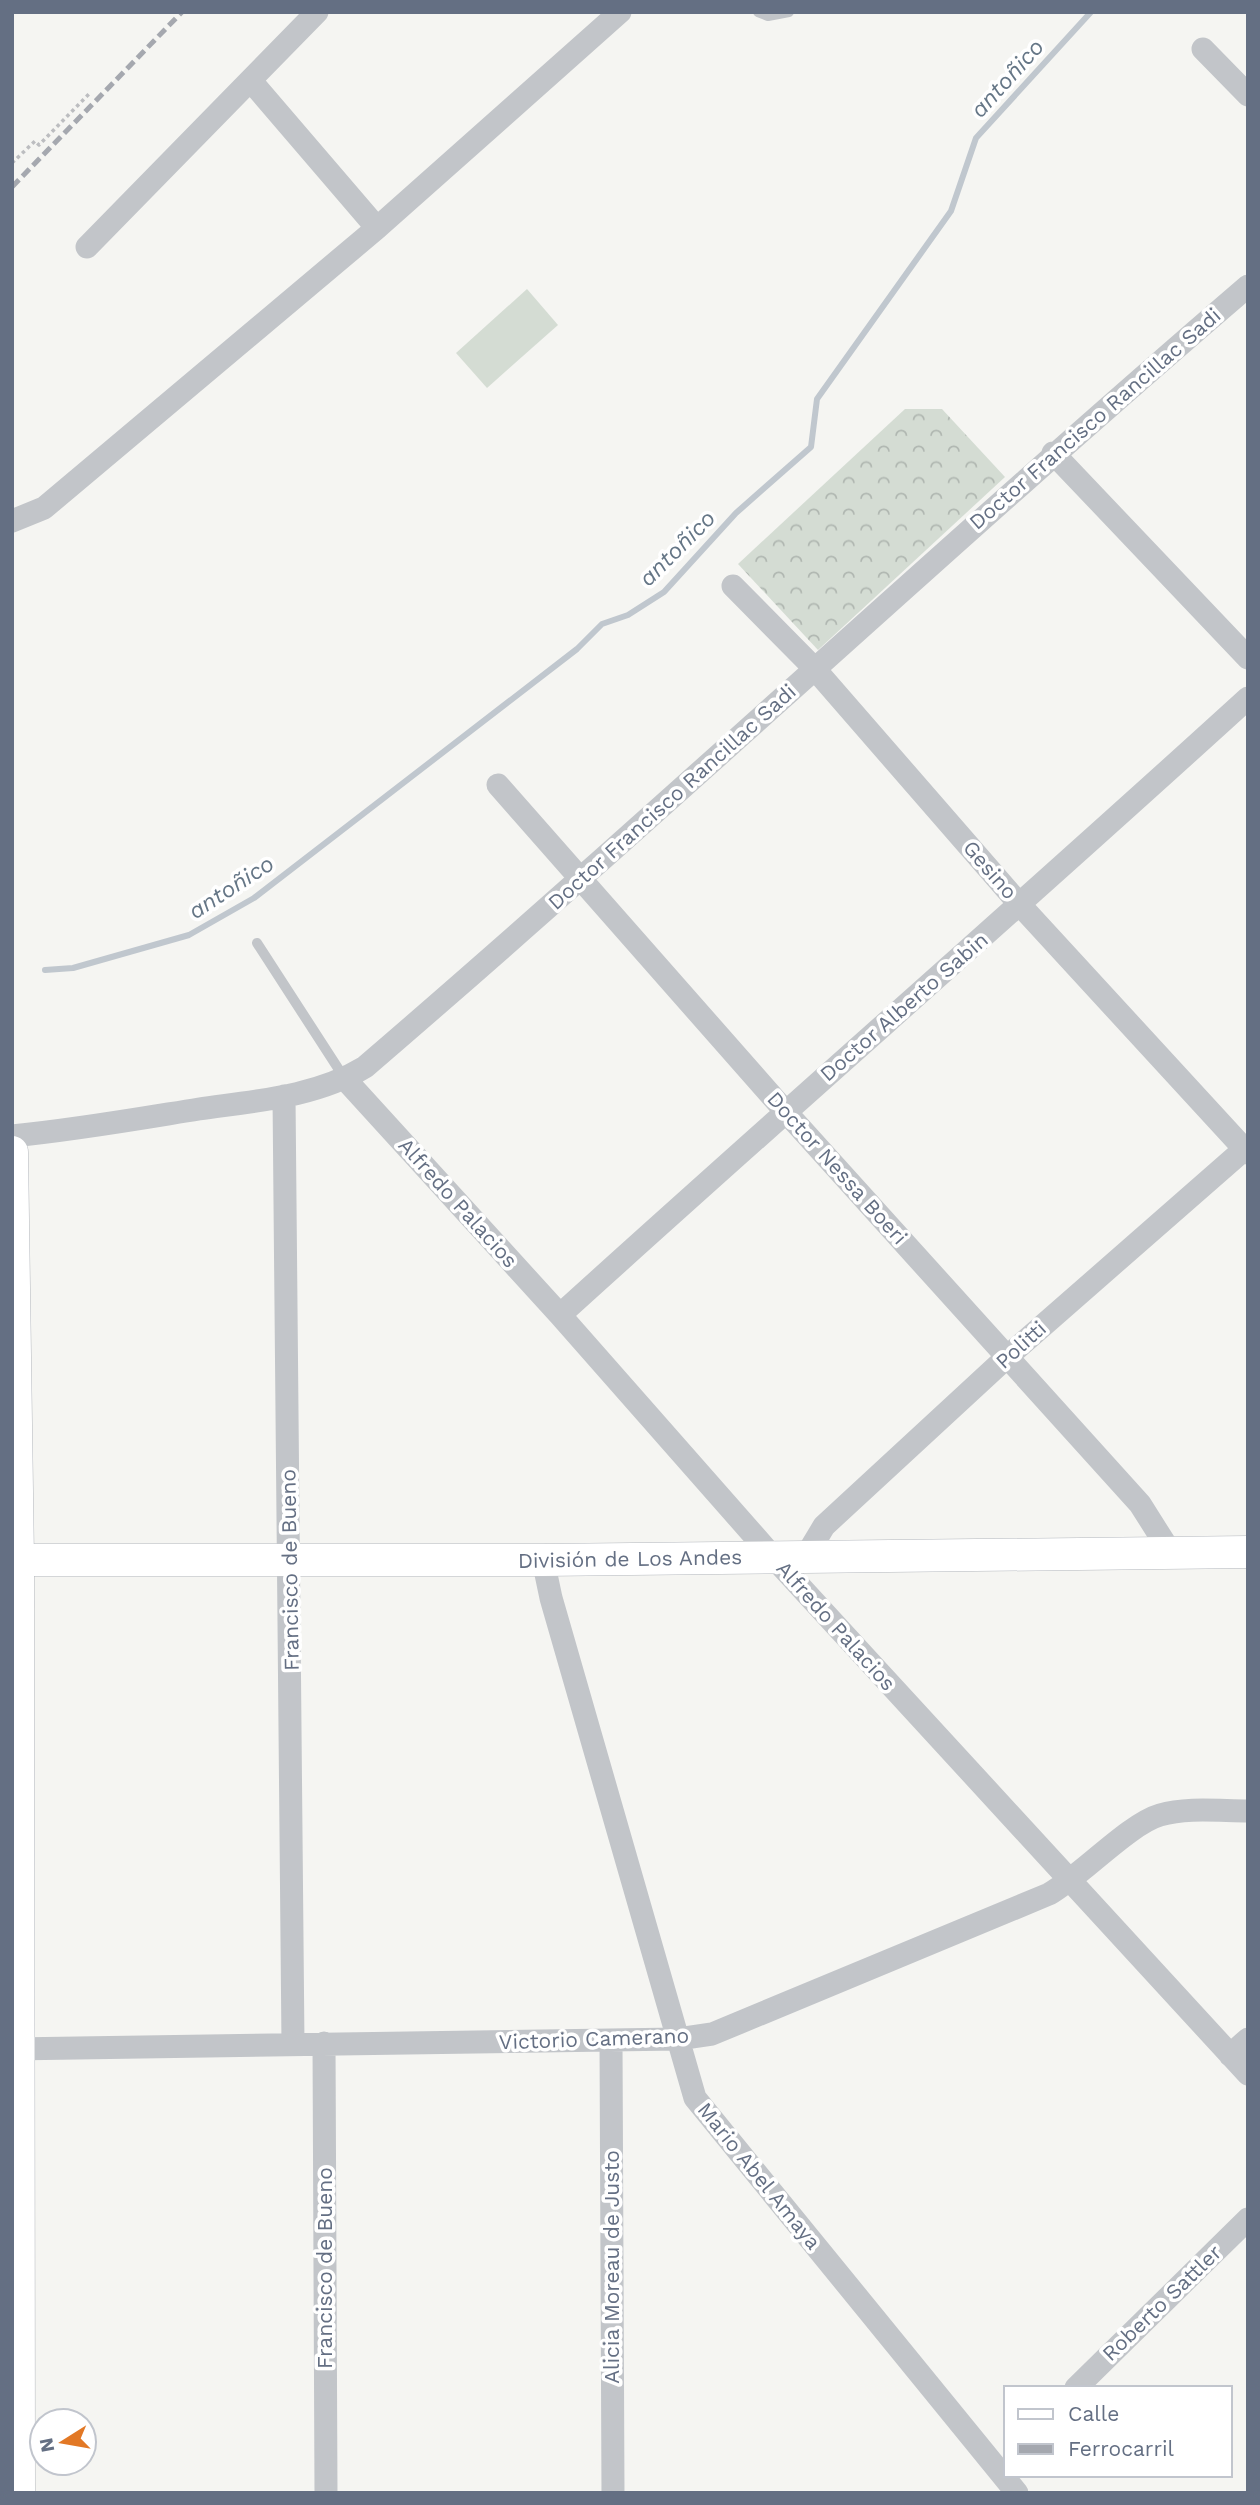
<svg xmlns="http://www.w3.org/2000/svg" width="1260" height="2505" font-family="'Work Sans',sans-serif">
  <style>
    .grass { fill: #d4dcd3 }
    .forest { fill: url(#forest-crowns) }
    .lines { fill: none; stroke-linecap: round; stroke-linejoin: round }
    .stream { stroke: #c0c7ce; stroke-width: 6 }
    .secondary-casing { stroke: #b4b8be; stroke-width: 33 }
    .path { stroke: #bcbdc0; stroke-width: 3.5; stroke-dasharray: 3.5 3.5; stroke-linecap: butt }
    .lane { stroke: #c2c5c9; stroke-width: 10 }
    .street { stroke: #c2c5c9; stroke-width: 23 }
    .secondary { stroke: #fff; stroke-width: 32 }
    .rail { stroke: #a5a8af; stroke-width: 5; stroke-dasharray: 10 5; stroke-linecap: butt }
    .labels { text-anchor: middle; stroke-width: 7; stroke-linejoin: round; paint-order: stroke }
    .street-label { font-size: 21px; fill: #646f83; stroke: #fff }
    .water-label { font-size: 23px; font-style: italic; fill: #657686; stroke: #fff }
  </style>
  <defs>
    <pattern id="forest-crowns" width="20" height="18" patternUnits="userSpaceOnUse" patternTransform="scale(1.75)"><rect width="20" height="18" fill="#d4dcd3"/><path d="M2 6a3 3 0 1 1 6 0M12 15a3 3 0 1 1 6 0" fill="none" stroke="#b0b7b1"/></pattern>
  </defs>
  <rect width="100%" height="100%" fill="#f5f5f2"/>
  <path class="grass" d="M527,289L558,325L487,388L456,353Z"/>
  <path class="forest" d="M905,409H942L1005,477L818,650L738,564Z"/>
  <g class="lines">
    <path class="stream" d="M45,970L73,968L189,935L254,898L577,649L602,624L628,615L664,592L736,513L811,447L817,399L951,211L976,138L1091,12"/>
    <defs>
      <path id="secondary" d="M12,1152L18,1560L19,2493
        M12,1560H543L1248,1552"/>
    </defs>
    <use href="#secondary" class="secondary-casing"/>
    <path class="path" d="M12,163L35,141L39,145L89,94"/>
    <path class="lane" d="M758,12L768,16L789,12
      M257,943L345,1079"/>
    <path class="street" d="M1203,49L1248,95
      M251,81L377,228
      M87,247L317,12
      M1053,453L1248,658
      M12,521L44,508L377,228L620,12
      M733,586L814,668L1021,906L1248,1153
      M498,785L785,1111L1140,1504L1171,1553
      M345,1079L560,1315L773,1557L1248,2074
      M284,1096L293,2044
      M12,1136C75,1130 137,1119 199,1109C255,1101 316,1097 365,1067C663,811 950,542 1248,286
      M560,1315C788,1108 1020,906 1248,698
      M806,1556L824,1526L1007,1357L1248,1146
      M543,1560L551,1598L695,2098L1017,2493
      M611,2041L613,2493
      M324,2043L326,2493
      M12,2049L678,2039L712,2034L1049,1894C1082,1875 1129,1824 1160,1815C1187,1807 1220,1811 1248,1811
      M1230,2055L1248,2039
      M1076,2388L1248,2219"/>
    <use href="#secondary" class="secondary"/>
    <path class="rail" d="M12,187L182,12"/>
  </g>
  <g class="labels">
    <g class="street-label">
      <text transform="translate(1095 419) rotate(-41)" y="7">Doctor Francisco Rancillac Sadi</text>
      <text transform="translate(672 797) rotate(-42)" y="7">Doctor Francisco Rancillac Sadi</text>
      <text transform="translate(990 870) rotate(49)" y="7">Gesino</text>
      <text transform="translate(904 1007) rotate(-41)" y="7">Doctor Alberto Sabin</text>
      <text transform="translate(837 1168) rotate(48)" y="7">Doctor Nessa Boeri</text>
      <text transform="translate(458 1203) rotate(48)" y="7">Alfredo Palacios</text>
      <text transform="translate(1021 1345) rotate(-42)" y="7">Politti</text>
      <text transform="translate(630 1559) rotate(-1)" y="7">División de Los Andes</text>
      <text transform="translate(290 1570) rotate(-91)" y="7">Francisco de Bueno</text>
      <text transform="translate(836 1626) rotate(48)" y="7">Alfredo Palacios</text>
      <text transform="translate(594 2039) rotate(-2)" y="7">Victorio Camerano</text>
      <text transform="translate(759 2176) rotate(51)" y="7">Mario Abel Amaya</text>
      <text transform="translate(612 2267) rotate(-90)" y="7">Alicia Moreau de Justo</text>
      <text transform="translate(325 2268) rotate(-90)" y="7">Francisco de Bueno</text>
      <text transform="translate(1162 2303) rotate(-44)" y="7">Roberto Sattler</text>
    </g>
    <g class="water-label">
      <text transform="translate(1007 78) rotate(-48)" y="8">antoñico</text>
      <text transform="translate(677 548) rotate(-45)" y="8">antoñico</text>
      <text transform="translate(231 887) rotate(-33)" y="8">antoñico</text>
    </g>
  </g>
  <rect width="1260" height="2505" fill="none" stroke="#646f83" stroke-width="28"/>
  <rect x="1004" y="2386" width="228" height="91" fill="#ffffff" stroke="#c1c5cd" stroke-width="2"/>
  <rect x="1018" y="2409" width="35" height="10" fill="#ffffff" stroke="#c1c5cd" stroke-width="2"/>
  <text x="1068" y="2421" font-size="21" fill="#646f83">Calle</text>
  <rect x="1018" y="2444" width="35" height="10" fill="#a5a8af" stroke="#c1c5cd" stroke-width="2"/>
  <text x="1068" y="2456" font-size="21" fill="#646f83">Ferrocarril</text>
  <g transform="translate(63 2442) rotate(259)"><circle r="33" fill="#ffffff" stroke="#c1c5cd" stroke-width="2"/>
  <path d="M0-5L12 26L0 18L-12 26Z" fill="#e27825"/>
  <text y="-10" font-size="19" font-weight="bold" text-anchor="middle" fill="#646f83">N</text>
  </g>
</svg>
